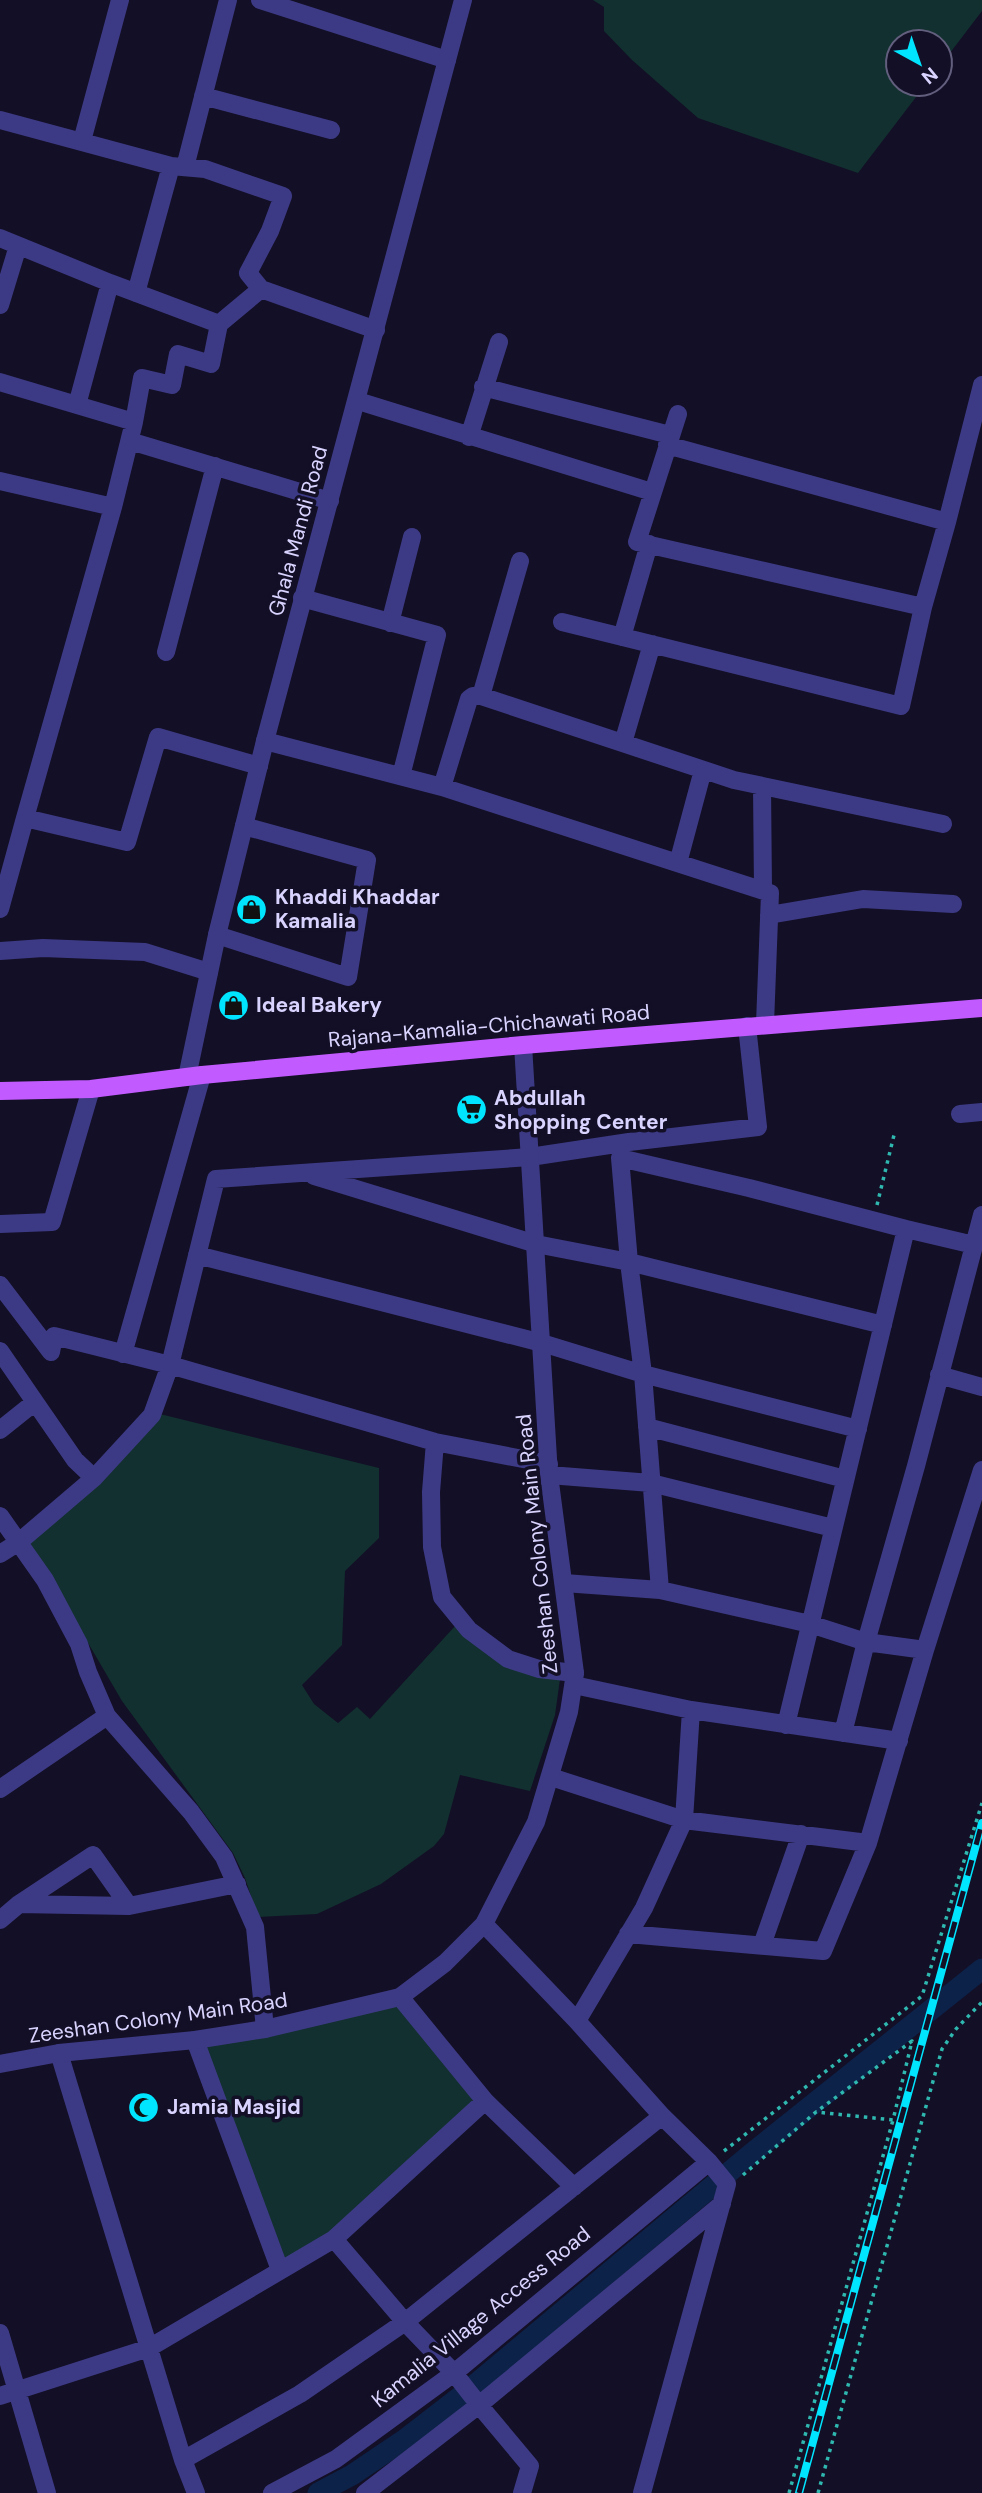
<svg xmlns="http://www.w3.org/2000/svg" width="982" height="2493" font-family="'DM Sans',sans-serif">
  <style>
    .green { fill: #12302f }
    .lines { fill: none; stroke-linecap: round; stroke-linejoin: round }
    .canal { stroke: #0c2248; stroke-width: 21 }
    .path { stroke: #2fb8b0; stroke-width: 3.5; stroke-dasharray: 3.5 5; stroke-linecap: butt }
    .minor { stroke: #3d3a85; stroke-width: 18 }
    .tertiary { stroke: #3d3a85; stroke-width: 18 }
    .primary { stroke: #c25bff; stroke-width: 18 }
    .rail-casing { stroke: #00e5ff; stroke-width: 8 }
    .rail { stroke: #130f26; stroke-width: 5; stroke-dasharray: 16; stroke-linecap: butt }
    .labels { text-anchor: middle; stroke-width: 7; stroke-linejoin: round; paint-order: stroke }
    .street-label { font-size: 21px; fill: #d9d4ff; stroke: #130f26 }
    .poi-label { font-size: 21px; font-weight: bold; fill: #d9d4ff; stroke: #130f26; text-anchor: start }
  </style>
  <rect width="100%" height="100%" fill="#130f26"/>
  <path class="green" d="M593,0H982V11L940,66V42H898V84H926L858,173L698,118L632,60L604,31V7Z
    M160,1414L379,1468V1538L345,1571L342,1645L302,1685L314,1704L338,1723L357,1707L370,1719L456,1625L560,1679L555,1715L530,1791L460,1775L444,1834L434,1846L381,1884L317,1914L258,1917L245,1878L233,1853L122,1701L29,1542L103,1481Z
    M400,1997L482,2097L334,2239L280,2270L195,2040Z"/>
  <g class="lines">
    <path class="canal" d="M318,2493L352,2475L404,2440L466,2392L752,2153L982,1969"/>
    <path class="path" d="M877,1205L895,1131
      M724,2151L922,1996L982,1803
      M743,2175L816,2112L893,2120L912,2041L816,2112
      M789,2493L893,2120
      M818,2493L942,2049L956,2029L982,2002"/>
    <path class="minor" d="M260,0L447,60
      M203,96L331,130
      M0,120L171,166L205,169L283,196L270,231L248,273L261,289L219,324L211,364L178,354L172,385L142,378L134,422L113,507L25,818
      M82,141L120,0
      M185,167L228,0
      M0,238L110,283L219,324
      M261,289L376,330
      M136,293L171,166
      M0,305L18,246
      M0,382L134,422
      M483,387L670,435
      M358,401L652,492
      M77,405L110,283
      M678,414L637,542L923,607
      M469,437L499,342
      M130,441L330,501
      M0,481L113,507
      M947,522L982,385
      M302,598L437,635L401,776
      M562,622L901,706L923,607L947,522L667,445
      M390,623L412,537
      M622,637L649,544
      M166,652L215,466
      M481,696L520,561
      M265,741L442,787L770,893L765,1024
      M623,743L652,644
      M762,786L763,890
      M442,787L469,699L473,696H481L734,780L943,824
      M678,863L703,770
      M0,909L25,818L127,842L158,737L259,766
      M769,915L863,899L953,904
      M217,935L348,977L367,860L244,826
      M0,951L43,948L145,952L209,972
      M960,1114L982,1112
      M314,1176L536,1244L629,1262L643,1374L858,1429
      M0,1224L52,1222L91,1089
      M906,1229L974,1245
      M197,1255L542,1343L643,1374L660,1590L810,1624L866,1642L916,1466L982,1215
      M0,1285L51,1352L54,1336L170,1365L435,1442L549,1464
      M0,1351L35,1402
      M123,1354L202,1075
      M939,1375L982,1387
      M647,1427L845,1479
      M0,1430L35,1402L75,1460L94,1478
      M435,1442L431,1492L432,1547L442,1597L469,1630L508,1659L539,1669L575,1673
      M549,1475L651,1483L833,1528
      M0,1516L45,1580L79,1644L88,1672L107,1716L191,1812L224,1857L255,1927L265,2029
      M0,1554L19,1542L94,1478L152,1415L170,1365L216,1179L530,1157L629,1142L758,1127L747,1026
      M564,1583L660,1590
      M925,1650L982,1470
      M574,1685L691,1710L684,1820L644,1908L577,2021
      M691,1710L899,1741
      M786,1725L906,1229L749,1188L620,1158L629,1262L883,1325
      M551,1777L684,1820L868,1843
      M0,1789L107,1716
      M19,1904L129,1906L237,1884
      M0,1920L19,1904L93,1855L129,1906
      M628,1934L823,1951L868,1843L925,1650L866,1642L843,1733
      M762,1945L801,1834
      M195,2040L280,2270
      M59,2053L183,2460L196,2493
      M485,2101L574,2187
      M334,2239L405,2322L454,2373L479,2405L722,2204
      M0,2333L47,2493
      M0,2396L149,2348L334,2239L485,2101L400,1997
      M183,2460L300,2394L405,2322L662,2116L577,2021L484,1924
      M272,2493L336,2459L454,2373L709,2162
      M365,2493L479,2405L530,2466L522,2493
      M642,2493L727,2184L709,2162L662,2116"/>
    <path class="tertiary" d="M187,1077L217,935L265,741L463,0
      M0,2064L59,2053L195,2040L265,2029L400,1997L445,1963L484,1924L536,1822L569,1712L575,1673L549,1475L523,1045"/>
    <path class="primary" d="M0,1091L91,1089L202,1075L523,1045L982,1008"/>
    <defs>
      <path id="rail" d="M799,2493L982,1823"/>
    </defs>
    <use href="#rail" class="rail-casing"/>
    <use href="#rail" class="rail"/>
  </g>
  <defs>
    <symbol id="shop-disc" viewBox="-11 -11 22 22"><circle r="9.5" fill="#00e5ff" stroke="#130f26"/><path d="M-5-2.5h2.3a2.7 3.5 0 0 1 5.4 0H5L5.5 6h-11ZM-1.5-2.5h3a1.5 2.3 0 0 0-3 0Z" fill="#111"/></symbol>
    <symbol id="supermarket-disc" viewBox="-11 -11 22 22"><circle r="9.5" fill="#00e5ff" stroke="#130f26"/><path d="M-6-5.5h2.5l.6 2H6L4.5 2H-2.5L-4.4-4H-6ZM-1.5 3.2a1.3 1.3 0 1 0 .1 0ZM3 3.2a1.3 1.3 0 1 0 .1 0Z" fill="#111"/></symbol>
    <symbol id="mosque-disc" viewBox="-11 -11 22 22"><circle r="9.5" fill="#00e5ff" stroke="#130f26"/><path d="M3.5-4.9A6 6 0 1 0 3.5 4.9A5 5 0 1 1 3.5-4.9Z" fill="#111"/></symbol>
  </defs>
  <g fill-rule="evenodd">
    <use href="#shop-disc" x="234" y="892" width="35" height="35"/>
    <use href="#shop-disc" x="216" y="988" width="35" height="35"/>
    <use href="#supermarket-disc" x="454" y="1092" width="35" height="35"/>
    <use href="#mosque-disc" x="126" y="2090" width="35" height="35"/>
  </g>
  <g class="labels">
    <g class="street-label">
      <text transform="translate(298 531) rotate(-75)" y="7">Ghala Mandi Road</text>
      <text transform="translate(489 1026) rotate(-5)" y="7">Rajana-Kamalia-Chichawati Road</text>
      <text transform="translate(537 1544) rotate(-96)" y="7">Zeeshan Colony Main Road</text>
      <text transform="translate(158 2018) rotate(-8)" y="7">Zeeshan Colony Main Road</text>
      <text transform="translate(481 2317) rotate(-39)" y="7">Kamalia Village Access Road</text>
    </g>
    <g class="poi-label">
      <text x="275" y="904">Khaddi Khaddar<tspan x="275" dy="24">Kamalia</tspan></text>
      <text x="256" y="1012">Ideal Bakery</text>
      <text x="494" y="1105">Abdullah<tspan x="494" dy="24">Shopping Center</tspan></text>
      <text x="167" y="2114">Jamia Masjid</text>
    </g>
  </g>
  <g transform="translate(919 63) rotate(140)"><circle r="33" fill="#130f26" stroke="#625e7d" stroke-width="2"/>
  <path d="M0-5L12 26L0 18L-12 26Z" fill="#00e5ff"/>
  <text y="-10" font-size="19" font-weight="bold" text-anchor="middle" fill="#d9d4ff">N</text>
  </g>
</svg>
